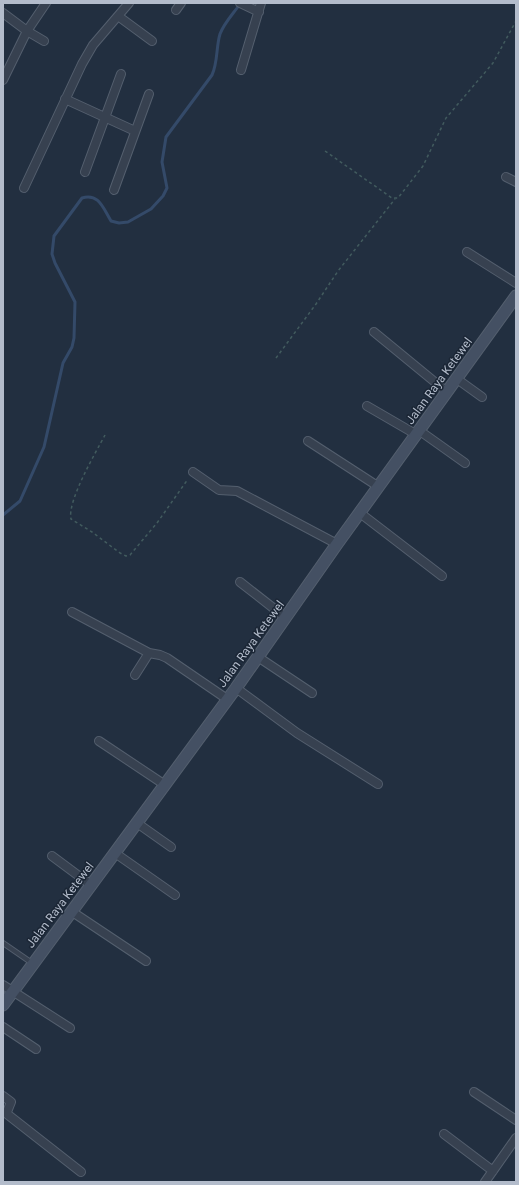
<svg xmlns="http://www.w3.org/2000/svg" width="519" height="1185" font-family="Roboto,sans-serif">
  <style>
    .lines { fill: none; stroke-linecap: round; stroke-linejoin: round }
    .stream { stroke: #344a69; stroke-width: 3 }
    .lane-casing { stroke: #545f6e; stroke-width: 6 }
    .street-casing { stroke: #545f6e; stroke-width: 10 }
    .secondary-casing { stroke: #545f6e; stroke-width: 13 }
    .path { stroke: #425b5e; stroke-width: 1.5; stroke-dasharray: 3 3; stroke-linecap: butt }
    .lane { stroke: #374150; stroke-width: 4 }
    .street { stroke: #374150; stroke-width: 8 }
    .secondary { stroke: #445063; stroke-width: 11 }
    .labels { text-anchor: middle; stroke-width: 3; stroke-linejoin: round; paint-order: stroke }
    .street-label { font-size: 12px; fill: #b3bccb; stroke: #1b2635 }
  </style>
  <rect width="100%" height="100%" fill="#222f40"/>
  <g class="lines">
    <path class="stream" d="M3,515L20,501L44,447L63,363L72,347L74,338L75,302L55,263L52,254L54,236L82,198C99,193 103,208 111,221L119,223L128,222L151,209L163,196L167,188L162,162L166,137L212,75C218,62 216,47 220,34C224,23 233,14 240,4"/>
    <defs>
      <path id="lane" d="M3,943L32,963"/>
      <path id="street" d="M240,3L259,12
        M176,10L181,3
        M3,13L27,31L44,41
        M118,16L152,41
        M241,70L261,3
        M3,80L27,31L46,3
        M65,99L135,131
        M85,172L121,74
        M506,177L516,182
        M24,188L82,64L93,45L129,3
        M114,190L149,94
        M467,252L516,283
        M374,332L447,392
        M457,379L482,397
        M367,406L417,435
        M420,431L465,463
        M308,441L379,487
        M193,472L219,490L237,491L337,544
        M360,513L442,576
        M240,582L286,618
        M72,612L149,653L160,655L167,658L227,699
        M258,657L312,693
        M135,675L149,653
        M236,688L297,733L378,784
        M99,741L165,785
        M137,823L171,847
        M115,853L175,895
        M52,856L91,885
        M71,911L146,961
        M3,985L70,1028
        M3,1027L36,1049
        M474,1092L516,1120
        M3,1096L11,1102L7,1112V1114L81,1172
        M444,1134L493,1171
        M485,1182L516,1138"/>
      <path id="secondary" d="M3,1005L236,688L337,544L516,296"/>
    </defs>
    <use href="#lane" class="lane-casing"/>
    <use href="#street" class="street-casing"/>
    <use href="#secondary" class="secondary-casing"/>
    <path class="path" d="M325,151L392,198H398L423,166L446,118L493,63L516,21
      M276,358L316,304L338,271L395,199
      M105,435C96,452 67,501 71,519L92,532L120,553L126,556L130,555L157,523L188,479"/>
    <use href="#lane" class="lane"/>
    <use href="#street" class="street"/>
    <use href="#secondary" class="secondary"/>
  </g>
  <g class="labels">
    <g class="street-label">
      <text transform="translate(439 381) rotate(-54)" y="4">Jalan Raya Ketewel</text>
      <text transform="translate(251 644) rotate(-54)" y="4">Jalan Raya Ketewel</text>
      <text transform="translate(60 905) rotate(-53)" y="4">Jalan Raya Ketewel</text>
    </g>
  </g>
  <rect width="519" height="1185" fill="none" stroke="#b3bccb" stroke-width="8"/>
</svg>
